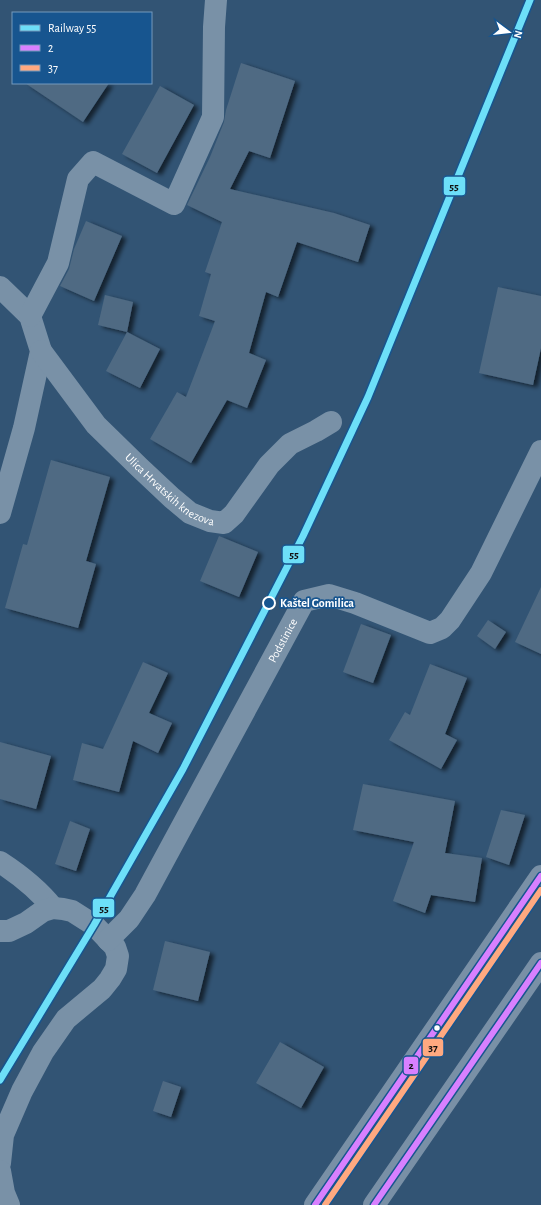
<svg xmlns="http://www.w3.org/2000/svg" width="541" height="1205" font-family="'Alegreya Sans',sans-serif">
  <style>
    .building { fill: #4f6a83; filter: url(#shadow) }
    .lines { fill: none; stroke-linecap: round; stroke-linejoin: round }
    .minor { stroke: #7991a7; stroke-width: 22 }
    .major { stroke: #7990a6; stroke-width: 22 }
    .bus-1-casing { stroke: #17558f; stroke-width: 9 }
    .bus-2-casing { stroke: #17558f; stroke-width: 9 }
    .bus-1 { stroke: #d880ff; stroke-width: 6 }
    .bus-2 { stroke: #ffa980; stroke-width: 6 }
    .rail-1-casing { stroke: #17558f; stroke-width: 10 }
    .rail-1 { stroke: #6ddff8; stroke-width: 7 }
    .stop-dot { fill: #17558f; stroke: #fff; stroke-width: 2 }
    .bus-dot { fill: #fff; stroke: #17558f; stroke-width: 1.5 }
    .labels { text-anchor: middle; stroke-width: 3.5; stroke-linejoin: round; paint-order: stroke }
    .street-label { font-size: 12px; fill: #fff; stroke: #17558f }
    .stop-label { font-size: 12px; font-weight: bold; fill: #fff; stroke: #17558f; text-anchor: start }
    .line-badge { stroke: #17558f; stroke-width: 1.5 }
    .pale-badge-label { font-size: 11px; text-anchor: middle; font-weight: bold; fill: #111 }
  </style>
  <defs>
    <filter id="shadow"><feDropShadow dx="4.5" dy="2.5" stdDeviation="2" flood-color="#0009"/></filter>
  </defs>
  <rect width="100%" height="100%" fill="#325474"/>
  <path class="building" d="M241,63L295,81L270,158L249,151L230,189L334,213L370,225L358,262L297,242L278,297L266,292L249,353L266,360L247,408L227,400L191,463L150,439L177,392L186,397L215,321L199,316L211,274L205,272L222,222L187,205L210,157L224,122L226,110Z
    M25,83H109L83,122Z
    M160,86L194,105L157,173L122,154Z
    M86,221L122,236L94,301L60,286L69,269L74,249Z
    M498,287L541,296V348L533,385L479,373Z
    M105,295L133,302L127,332L98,325Z
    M127,332L160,349L140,388L106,371Z
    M51,460L110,477L86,561L96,564L78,628L5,608L23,544L27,545Z
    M219,536L258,552L239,597L200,581Z
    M541,587V654L515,642Z
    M488,620L506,632L495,649L477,636Z
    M361,624L391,635L373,683L343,672Z
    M143,662L168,673L149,713L172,723L158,753L133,741L119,792L73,780L82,743L103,749Z
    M430,664L467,678L445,734L457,740L441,769L389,740L405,712L410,715Z
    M0,742L51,756L36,809L0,799Z
    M363,784L455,801L445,853L482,858L475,902L431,895L425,913L393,901L414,842L353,830Z
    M501,810L525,815L509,865L486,857Z
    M70,821L90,829L76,871L55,864Z
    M165,941L210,952L198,1001L153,990Z
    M280,1042L324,1067L301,1108L256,1083Z
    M163,1081L181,1087L171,1117L153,1111Z"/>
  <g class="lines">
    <g class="minor">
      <path d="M0,287L30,316L41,351L24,428L0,513"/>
      <path d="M30,316L58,263L78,179L93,162L174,204L213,117L214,27L216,0"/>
      <path id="s1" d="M41,351L96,425L139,467L172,498L190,513L210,521L224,523L234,514L269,465L290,444L316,431L331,422"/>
      <path d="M0,862C20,875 38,889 53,908"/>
      <path d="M0,931H9L26,923L43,911L53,908L63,909L72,911L94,925L115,947L118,956L116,969L110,979L102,989L66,1019L43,1052L22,1091L3,1135L0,1163"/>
      <path id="s2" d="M108,940L129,919L145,895L304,601L329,595L355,603L430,633L442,628L450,620L481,573L541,451"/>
      <path d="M0,1171L4,1193L9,1205"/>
    </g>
    <path class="major" d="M315,1205L541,876
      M374,1205L541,963"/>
    <defs>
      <path id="bus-1" d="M315,1205L541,876
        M374,1205L541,963"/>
      <path id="bus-2" d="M325,1205L541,890"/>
    </defs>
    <use href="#bus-1" class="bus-1-casing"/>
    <use href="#bus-2" class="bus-2-casing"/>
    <use href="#bus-1" class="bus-1"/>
    <use href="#bus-2" class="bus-2"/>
    <defs>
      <path id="rail-1" d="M0,1080L94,925L183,769L303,536L368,397L530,0"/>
    </defs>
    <use href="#rail-1" class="rail-1-casing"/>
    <use href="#rail-1" class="rail-1"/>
  </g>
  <circle class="stop-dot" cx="269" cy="603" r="6"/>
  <circle class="bus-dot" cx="437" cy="1028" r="3.5"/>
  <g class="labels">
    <g class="street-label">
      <text dy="4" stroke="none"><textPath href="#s1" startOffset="191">Ulica Hrvatskih knezova</textPath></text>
      <text dy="4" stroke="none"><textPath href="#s2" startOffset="348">Podstinice</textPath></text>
    </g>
    <g class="stop-label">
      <text x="280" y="607">Kaštel Gomilica</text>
    </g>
  </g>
  <g class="line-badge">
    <rect x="443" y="176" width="23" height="20" rx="4" fill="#6ddff8"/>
    <rect x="282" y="545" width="23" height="19" rx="4" fill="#6ddff8"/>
    <rect x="92" y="898" width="23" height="20" rx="4" fill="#6ddff8"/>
    <rect x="422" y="1038" width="22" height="19" rx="4" fill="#ffa980"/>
    <rect x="403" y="1056" width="16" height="19" rx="4" fill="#d880ff"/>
  </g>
  <g class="pale-badge-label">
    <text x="454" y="190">55</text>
    <text x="294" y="558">55</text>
    <text x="104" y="912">55</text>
    <text x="433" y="1051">37</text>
    <text x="411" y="1069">2</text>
  </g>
  <rect x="12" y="12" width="140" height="72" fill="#17558f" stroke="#7499bc"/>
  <rect x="20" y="25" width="20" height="6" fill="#6ddff8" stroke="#7499bc"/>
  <text x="48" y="32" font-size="12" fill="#ffffff">Railway 55</text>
  <rect x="20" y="45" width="20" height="6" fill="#d880ff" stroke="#7499bc"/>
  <text x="48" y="52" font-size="12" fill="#ffffff">2</text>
  <rect x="20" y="65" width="20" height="6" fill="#ffa980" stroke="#7499bc"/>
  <text x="48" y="72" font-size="12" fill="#ffffff">37</text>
  <g transform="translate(509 32) rotate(105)" stroke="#17558f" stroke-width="3" paint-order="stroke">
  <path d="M0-3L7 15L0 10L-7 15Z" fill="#ffffff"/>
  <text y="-6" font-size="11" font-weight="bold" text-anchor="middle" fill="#ffffff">N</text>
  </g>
</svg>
